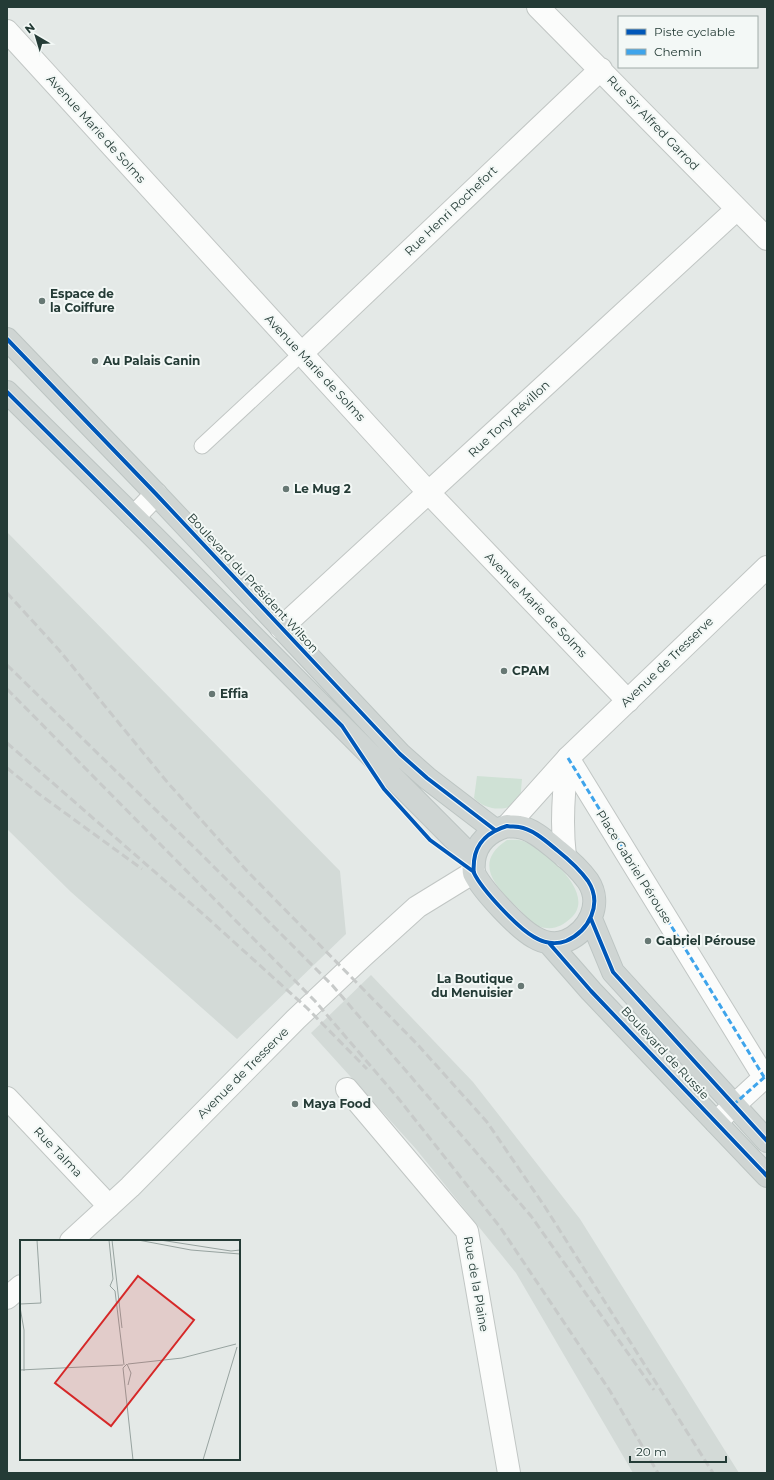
<svg xmlns="http://www.w3.org/2000/svg" width="774" height="1480" font-family="Montserrat,sans-serif">
  <style>
    .built { fill: #d3dad7 }
    .green { fill: #cfe1d5 }
    .lines { fill: none; stroke-linecap: round; stroke-linejoin: round }
    .service-casing { stroke: #c1c6c4; stroke-width: 17 }
    .minor-casing { stroke: #c1c6c4; stroke-width: 24 }
    .tertiary-casing { stroke: #c1c6c4; stroke-width: 24 }
    .primary-casing { stroke: #bdc5c3; stroke-width: 24 }
    .service { stroke: #fbfcfb; stroke-width: 15 }
    .minor { stroke: #fbfcfb; stroke-width: 22 }
    .tertiary { stroke: #fbfcfb; stroke-width: 22 }
    .primary { stroke: #cfd5d3; stroke-width: 22 }
    .rail { stroke: #c7cac9; stroke-width: 3; stroke-dasharray: 8 4; stroke-linecap: butt }
    .quiet { stroke: #3ea4eb; stroke-width: 3; stroke-dasharray: 6 3; stroke-linecap: butt }
    .cycleway-casing { stroke: #f3f8f6; stroke-width: 6 }
    .cycleway { stroke: #0057b8; stroke-width: 4 }
    .poi-dot { fill: #677874; stroke: #f3f8f6; stroke-width: 1.5 }
    .labels { text-anchor: middle; stroke-width: 4; stroke-linejoin: round; paint-order: stroke }
    .street-label { font-size: 12px; fill: #243b36; stroke: #f3f8f6 }
    .poi-label { font-size: 12px; font-weight: bold; fill: #243b36; stroke: #f3f8f6; text-anchor: start }
    .inset-road { fill: none; stroke: #97a3a0; stroke-width: 1 }
    .view { fill: #d62828; fill-opacity: 0.15; stroke: #d62828; stroke-width: 2 }
    .inset-edge { fill: none; stroke: #243b36; stroke-width: 2 }
  </style>
  <rect width="100%" height="100%" fill="#e4e9e7"/>
  <path class="built" d="M7,532L340,871L346,934L237,1039L71,892L7,829Z
    M371,975L473,1082L580,1219L739,1473H633L516,1273L416,1149L311,1033Z"/>
  <path class="green" d="M477,776L522,779L520,801C507,812 486,811 474,798Z
    M507,840C512,840 518,839 523,841C544,850 598,893 571,918C561,927 552,931 538,926C531,923 523,913 518,908C496,887 472,863 507,840Z"/>
  <g class="lines">
    <defs>
      <path id="service" d="M202,446L302,353"/>
      <path id="minor" d="M538,7L767,239
        M7,31L429,493L628,701
        M302,353L601,69
        M134,517L156,494
        M281,628L737,209
        M568,758L764,1077
        M347,1089L467,1231L509,1473
        M7,1098L109,1206
        M716,1122L767,1075"/>
      <path id="tertiary" d="M507,826L568,758L767,567
        M565,857C561,823 563,792 568,758
        M71,1241L130,1187L296,1019L363,956L417,907L474,872
        M7,1298L21,1286"/>
      <path id="primary" d="M7,339L156,494L400,754L427,778L495,830
        M7,392L152,535L474,859
        M507,826C511,827 515,826 519,827C533,829 547,842 558,851C568,859 580,870 588,881C603,904 589,931 566,941C556,945 544,943 534,937C518,928 482,890 474,873C473,870 474,865 474,861C476,842 490,831 507,826Z
        M591,919L613,972L767,1141
        M549,943L591,991L767,1176"/>
    </defs>
    <use href="#service" class="service-casing"/>
    <use href="#minor" class="minor-casing"/>
    <use href="#tertiary" class="tertiary-casing"/>
    <use href="#primary" class="primary-casing"/>
    <use href="#service" class="service"/>
    <use href="#minor" class="minor"/>
    <use href="#tertiary" class="tertiary"/>
    <use href="#primary" class="primary"/>
    <path class="rail" d="M7,593L59,650L168,783L247,871L418,1045L487,1122L545,1207L713,1473
      M7,665L201,854L332,985L531,1216L654,1390
      M7,689L315,1001L398,1098L500,1227L610,1391L658,1473
      M7,743L203,914L307,1008L367,1069
      M7,768L39,794L142,869"/>
    <path class="quiet" d="M568,758L764,1077
      M733,1105L767,1075"/>
    <defs>
      <path id="cycleway" d="M7,339L156,494L400,754L427,778L495,830
        M7,392L342,726L384,789L430,840L474,872
        M507,826C511,827 515,826 519,827C533,829 547,842 558,851C568,859 580,870 588,881C603,904 589,931 566,941C556,945 544,943 534,937C518,928 482,890 474,873C473,870 474,865 474,861C476,842 490,831 507,826Z
        M591,919L613,972L767,1141
        M549,943L591,991L767,1176"/>
    </defs>
    <use href="#cycleway" class="cycleway-casing"/>
    <use href="#cycleway" class="cycleway"/>
  </g>
  <g class="poi-dot">
    <circle cx="42" cy="301" r="4"/>
    <circle cx="95" cy="361" r="4"/>
    <circle cx="286" cy="489" r="4"/>
    <circle cx="504" cy="671" r="4"/>
    <circle cx="212" cy="694" r="4"/>
    <circle cx="648" cy="941" r="4"/>
    <circle cx="521" cy="986" r="4"/>
    <circle cx="295" cy="1104" r="4"/>
  </g>
  <g class="labels">
    <g class="street-label">
      <text transform="translate(653 123) rotate(46)" y="4">Rue Sir Alfred Garrod</text>
      <text transform="translate(96 129) rotate(48)" y="4">Avenue Marie de Solms</text>
      <text transform="translate(451 211) rotate(-44)" y="4">Rue Henri Rochefort</text>
      <text transform="translate(315 368) rotate(47)" y="4">Avenue Marie de Solms</text>
      <text transform="translate(509 419) rotate(-43)" y="4">Rue Tony Révillon</text>
      <text transform="translate(253 583) rotate(47)" y="4">Boulevard du Président Wilson</text>
      <text transform="translate(536 605) rotate(46)" y="4">Avenue Marie de Solms</text>
      <text transform="translate(667 662) rotate(-44)" y="4">Avenue de Tresserve</text>
      <text transform="translate(634 867) rotate(58)" y="4">Place Gabriel Pérouse</text>
      <text transform="translate(665 1053) rotate(47)" y="4">Boulevard de Russie</text>
      <text transform="translate(243 1073) rotate(-45)" y="4">Avenue de Tresserve</text>
      <text transform="translate(58 1152) rotate(46)" y="4">Rue Talma</text>
      <text transform="translate(476 1284) rotate(80)" y="4">Rue de la Plaine</text>
    </g>
    <g class="poi-label">
      <text x="50" y="298">Espace de<tspan x="50" dy="14">la Coiffure</tspan></text>
      <text x="103" y="365">Au Palais Canin</text>
      <text x="294" y="493">Le Mug 2</text>
      <text x="512" y="675">CPAM</text>
      <text x="220" y="698">Effia</text>
      <text x="656" y="945">Gabriel Pérouse</text>
      <text x="513" y="983" text-anchor="end">La Boutique<tspan x="513" dy="14">du Menuisier</tspan></text>
      <text x="303" y="1108">Maya Food</text>
    </g>
  </g>
  <g transform="translate(20 1240)">
    <rect width="220" height="220" fill="#e4e9e7"/>
    <path class="inset-road" d="M89,0L93,39L90,46L95,51L104,125M92,0L102,88M118,0L171,10L220,14M140,0L211,11L220,10M0,64L21,63L17,0M0,67L4,90V131M107,124L103,128L113,220M107,124L111,133L108,145M108,124L162,118L216,104M0,130L103,125M183,220L217,107"/>
    <path class="view" d="M118,36L174,80L91,186L35,143Z"/>
    <rect width="220" height="220" class="inset-edge"/>
  </g>
  <rect width="774" height="1480" fill="none" stroke="#243b36" stroke-width="16"/>
  <rect x="618" y="16" width="140" height="52" fill="#f3f8f6" stroke="#a0aca9"/>
  <rect x="626" y="29" width="20" height="6" fill="#0057b8" stroke="#a0aca9"/>
  <text x="654" y="36" font-size="12" fill="#243b36">Piste cyclable</text>
  <rect x="626" y="49" width="20" height="6" fill="#3ea4eb" stroke="#a0aca9"/>
  <text x="654" y="56" font-size="12" fill="#243b36">Chemin</text>
  <g transform="translate(36 36) rotate(322)" stroke="#f3f8f6" stroke-width="3" paint-order="stroke">
  <path d="M0-3L7 15L0 10L-7 15Z" fill="#243b36"/>
  <text y="-6" font-size="11" font-weight="bold" text-anchor="middle" fill="#243b36">N</text>
  </g>
  <path d="M630 1456v6h96v-6" fill="none" stroke="#243b36" stroke-width="2"/>
  <text x="636" y="1456" font-size="12" fill="#243b36" stroke="#f3f8f6" stroke-width="3" paint-order="stroke">20 m</text>
</svg>
